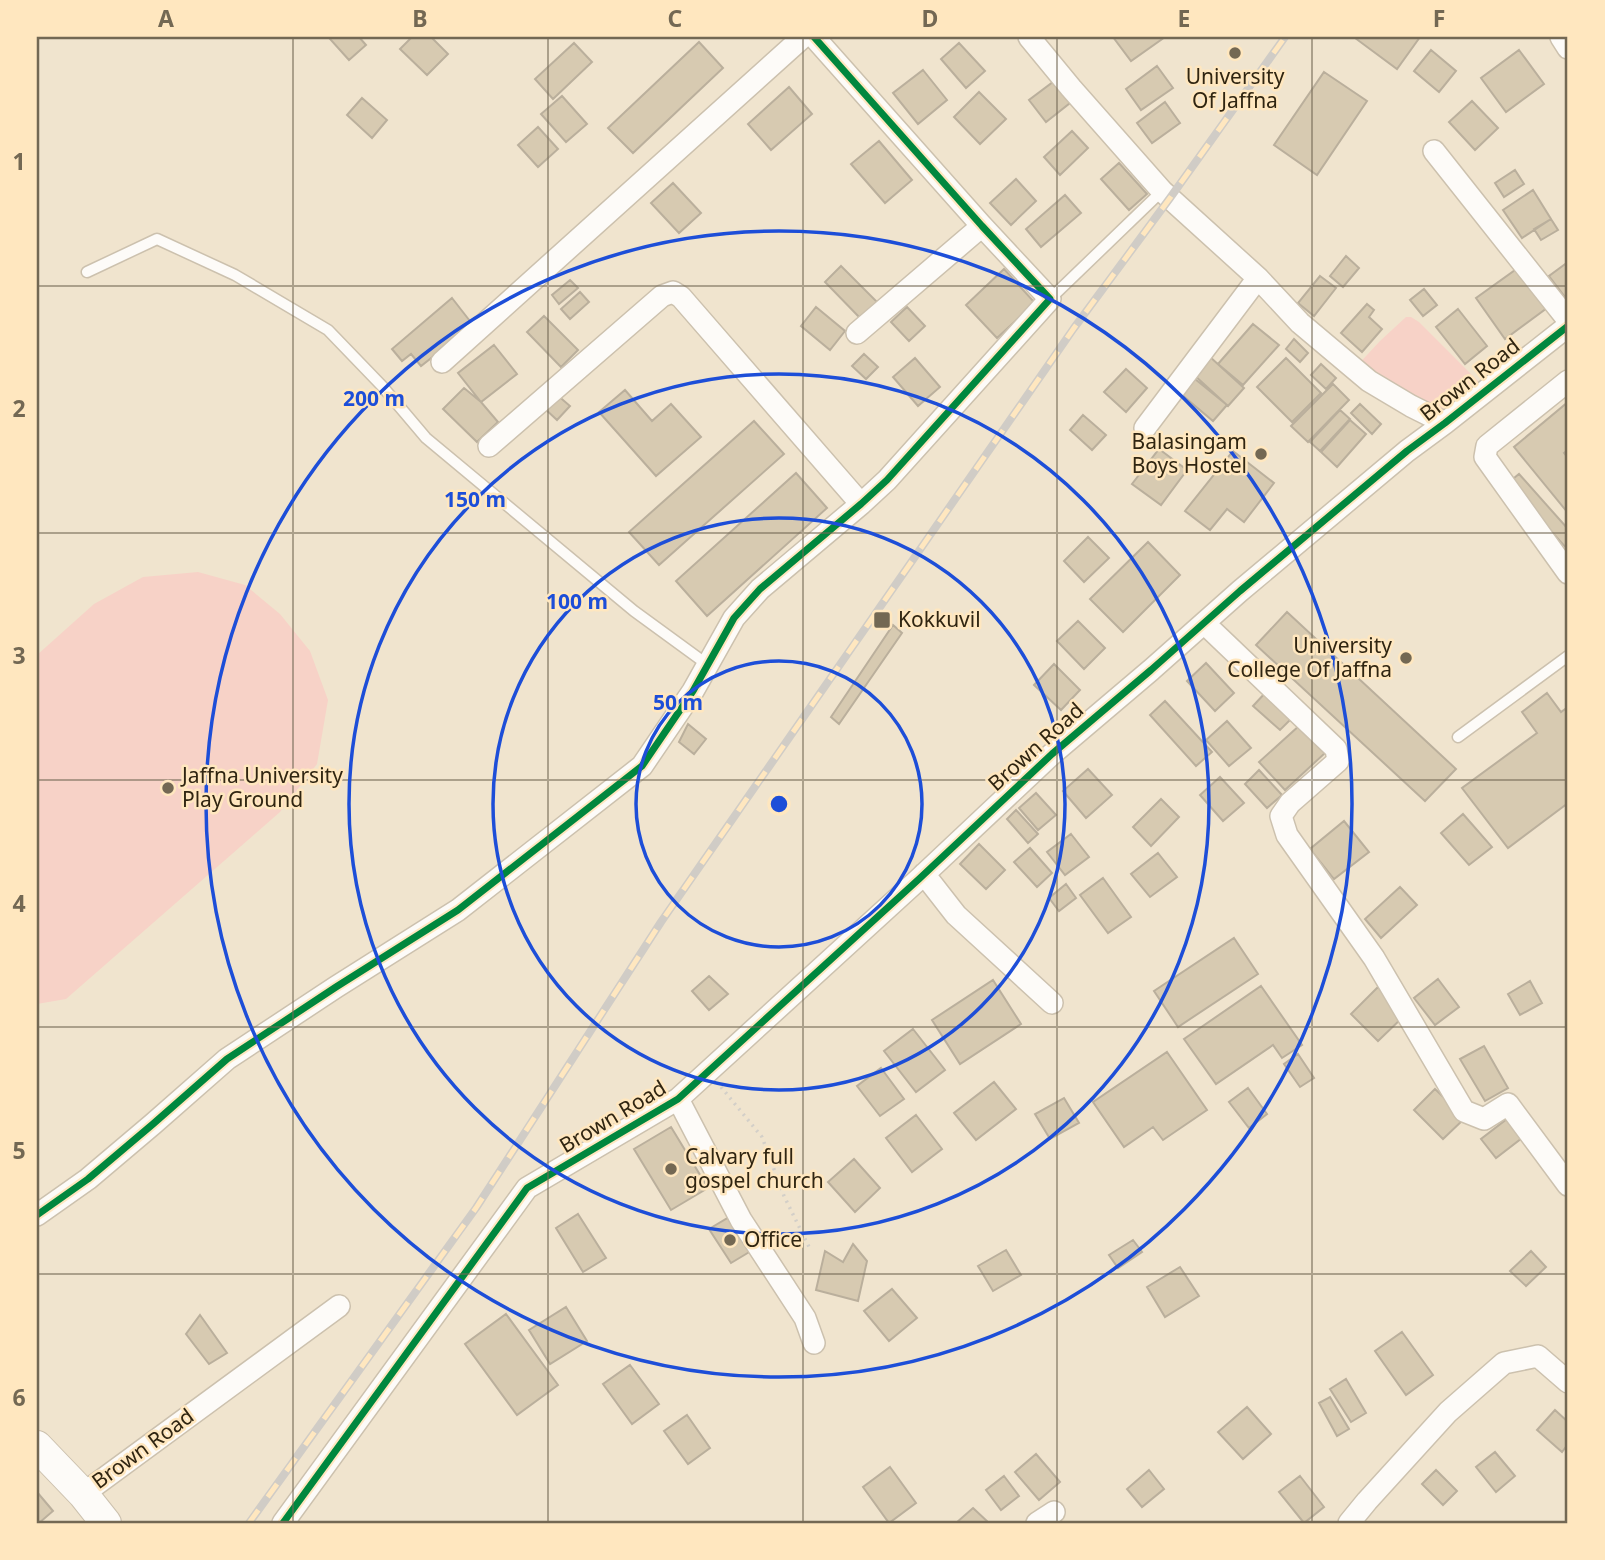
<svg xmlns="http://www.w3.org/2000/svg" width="1605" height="1560" font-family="'Noto Sans',sans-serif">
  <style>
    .green { fill: #f7d2c7 }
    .building { fill: #d7cab1; stroke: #baaf9c; stroke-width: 2 }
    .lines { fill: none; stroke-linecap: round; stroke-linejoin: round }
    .lane-casing { stroke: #ccc1ae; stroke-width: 13 }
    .street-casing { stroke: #ccc1ae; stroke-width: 24 }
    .secondary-casing { stroke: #ccc1ae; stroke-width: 32 }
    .path { stroke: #d3cfc8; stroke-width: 3.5; stroke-dasharray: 2 5; stroke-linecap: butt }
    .lane { stroke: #fdfbf8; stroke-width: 10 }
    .street { stroke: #fdfbf8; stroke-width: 21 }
    .secondary { stroke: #fdfbf8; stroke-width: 30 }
    .rail-casing { stroke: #d0ccc6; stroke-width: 8 }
    .rail { stroke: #ffe7bf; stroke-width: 5; stroke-dasharray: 16; stroke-linecap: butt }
    .cycleway-casing { stroke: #ffe7bf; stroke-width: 11 }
    .cycleway { stroke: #00873e; stroke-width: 7 }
    .grid { fill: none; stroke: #736853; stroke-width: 2; stroke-opacity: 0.55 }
    .ring { fill: none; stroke: #1d4ed8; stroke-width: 3.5 }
    .poi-dot { fill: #736853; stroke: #ffe7bf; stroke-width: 2.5 }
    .labels { text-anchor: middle; stroke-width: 5; stroke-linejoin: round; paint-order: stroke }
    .poi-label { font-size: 21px; fill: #302511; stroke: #ffe7bf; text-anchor: start }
    .street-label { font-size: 21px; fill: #302511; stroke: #ffe7bf }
    .centre { fill: #1d4ed8; stroke: #ffe7bf; stroke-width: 3.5 }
    .ring-label { font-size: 21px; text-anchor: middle; font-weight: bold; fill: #1d4ed8; stroke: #ffe7bf; stroke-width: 5; stroke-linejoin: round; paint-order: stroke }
    .neatline { fill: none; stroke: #736853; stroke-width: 2.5 }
    .grid-label { font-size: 23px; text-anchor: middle; font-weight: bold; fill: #736853 }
  </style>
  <rect width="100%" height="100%" fill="#f0e4ce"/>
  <path class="green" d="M1406,317H1411L1419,322L1487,390L1445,423L1354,369L1380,341Z
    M198,572L245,585L280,614L310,651L328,700L317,764L280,812L66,999L37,1004V655L94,604L143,577Z"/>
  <path class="building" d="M333,37H359L366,45L349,60L330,39Z
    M412,37H431L448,54L427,75L400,49Z
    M1113,37H1165L1131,61Z
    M1356,37H1420L1397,69L1355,38Z
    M699,42L723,68L633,153L608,128Z
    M574,43L592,62L553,99L535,79Z
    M959,43L985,71L966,88L941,59Z
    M1431,50L1456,71L1439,92L1414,71Z
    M1519,50L1544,84L1506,112L1481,78Z
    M1157,66L1173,88L1141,110L1126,89Z
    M923,70L947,100L918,124L893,93Z
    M1324,72L1367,101L1317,175L1274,145Z
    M1053,82L1070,103L1046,122L1029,100Z
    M789,87L812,114L771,150L748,124Z
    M979,92L1006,119L980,144L954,117Z
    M562,96L587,124L566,142L541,114Z
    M362,98L387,120L372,138L347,115Z
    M1472,101L1498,128L1475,150L1449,122Z
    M1165,102L1180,123L1152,143L1137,123Z
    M538,127L558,149L538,167L518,145Z
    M1072,131L1088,148L1060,175L1044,157Z
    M879,141L912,180L885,203L851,164Z
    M1119,163L1147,194L1129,210L1101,179Z
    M1515,170L1524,184L1504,197L1495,183Z
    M1016,179L1036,201L1011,225L990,203Z
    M673,183L701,213L679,233L651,203Z
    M1533,190L1551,219L1522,238L1503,210Z
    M1065,195L1081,213L1041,247L1026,229Z
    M1551,219L1558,230L1541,240L1534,229Z
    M1346,256L1359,268L1343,287L1330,276Z
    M1568,262V301L1549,276Z
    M841,266L878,303L862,320L825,282Z
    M1518,268L1547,308L1505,339L1476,298Z
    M1004,269L1035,303L997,338L966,305Z
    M1320,276L1336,288L1314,316L1298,303Z
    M570,280L578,288L559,304L552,295Z
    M1424,289L1437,305L1423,316L1410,300Z
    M580,292L589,302L570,319L561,309Z
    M452,298L473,325L421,366L411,354L402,361L392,349Z
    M1367,304L1374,310L1369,317L1382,329L1362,352L1341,333Z
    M816,307L845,331L830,350L801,326Z
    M907,307L925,326L909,341L891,322Z
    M1458,309L1487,346L1465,364L1436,327Z
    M544,316L578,350L561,367L527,332Z
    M1253,324L1279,345L1243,385L1218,364Z
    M1294,339L1308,353L1300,362L1286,349Z
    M494,345L517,374L481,402L458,373Z
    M864,354L878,367L866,379L852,366Z
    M1209,356L1244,388L1228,406L1193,374Z
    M915,358L940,387L918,406L893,377Z
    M1286,358L1321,393L1292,422L1257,387Z
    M1321,364L1336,378L1326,389L1311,375Z
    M1126,369L1147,388L1126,412L1104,392Z
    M1195,379L1227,405L1213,421L1182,395Z
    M1333,384L1349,400L1308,442L1291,426Z
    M464,388L481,402L498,422L477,442L443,409Z
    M625,390L652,421L671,404L701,437L656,476L599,412Z
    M556,394L570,406L557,420L543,407Z
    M1568,402V450L1564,453L1568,458V513L1514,447Z
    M1360,404L1381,424L1372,434L1351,413Z
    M1340,410L1350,419L1320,451L1310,442Z
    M1083,415L1106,435L1092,450L1070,430Z
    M1350,420L1366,434L1337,467L1321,452Z
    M754,421L784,454L659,565L629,532Z
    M1159,449L1187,470L1161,505L1132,484Z
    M1233,451L1274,483L1244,522L1227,509L1210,530L1185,511Z
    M796,473L827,508L707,616L676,581Z
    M1519,474L1568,529V550L1508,483Z
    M1088,537L1109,558L1084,582L1064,561Z
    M1148,542L1180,575L1123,632L1090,599Z
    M1287,612L1456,769L1425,801L1256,645Z
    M1078,621L1105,648L1084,669L1057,641Z
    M893,625L902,633L839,724L831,717Z
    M1206,663L1234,693L1215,711L1187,681Z
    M1054,664L1080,690L1061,710L1034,685Z
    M1267,691L1294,716L1280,730L1253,706Z
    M1547,693L1561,712L1568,707V803L1508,848L1462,788L1537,733L1522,712Z
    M1165,701L1212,752L1196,766L1150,715Z
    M1227,721L1251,748L1229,766L1206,740Z
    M688,724L706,739L694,754L679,742Z
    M1300,725L1325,753L1285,790L1259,762Z
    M1088,769L1112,795L1086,818L1063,791Z
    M1259,770L1282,795L1267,808L1245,784Z
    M1220,777L1244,803L1223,821L1200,795Z
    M1036,793L1056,815L1038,830L1019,808Z
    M1161,799L1179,817L1151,846L1133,827Z
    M1016,810L1038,834L1028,843L1007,819Z
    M1463,814L1492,847L1469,865L1441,833Z
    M1344,821L1369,852L1334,879L1310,849Z
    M1071,834L1089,857L1065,875L1047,852Z
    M979,844L1005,870L986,889L960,864Z
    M1030,848L1052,873L1037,887L1014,862Z
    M1158,853L1177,877L1150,897L1131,874Z
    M1103,878L1131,917L1108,933L1080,895Z
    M1066,884L1076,898L1059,911L1049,898Z
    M1400,887L1417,905L1381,938L1365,919Z
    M1234,938L1258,974L1178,1027L1154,991Z
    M709,976L728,994L709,1010L692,991Z
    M1438,979L1459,1007L1435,1025L1414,998Z
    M993,980L1021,1024L960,1064L932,1020Z
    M1530,981L1542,1003L1520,1015L1508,994Z
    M1261,986L1302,1045L1282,1058L1273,1045L1216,1084L1184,1039Z
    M1378,987L1405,1015L1378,1041L1351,1014Z
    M913,1029L945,1070L916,1092L884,1051Z
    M1484,1046L1508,1088L1485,1101L1460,1059Z
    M1167,1052L1207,1110L1163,1140L1153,1127L1124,1147L1093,1102Z
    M1298,1054L1314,1078L1300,1087L1284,1064Z
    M881,1068L904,1099L880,1116L857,1086Z
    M994,1082L1016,1109L976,1140L954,1113Z
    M1248,1088L1267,1114L1249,1128L1229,1102Z
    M1435,1089L1465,1118L1443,1139L1414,1110Z
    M1064,1098L1079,1123L1050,1139L1035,1114Z
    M916,1115L942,1149L912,1172L886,1138Z
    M1507,1119L1522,1138L1496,1158L1481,1139Z
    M671,1127L708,1188L671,1210L634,1149Z
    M854,1159L880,1188L855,1212L828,1182Z
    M578,1214L606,1258L583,1272L556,1228Z
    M731,1216L751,1251L731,1263L709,1229Z
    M1133,1240L1142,1252L1118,1268L1109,1255Z
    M853,1244L867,1261L858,1301L816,1290L825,1251L843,1262Z
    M1006,1250L1021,1275L993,1291L978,1266Z
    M1531,1251L1546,1267L1526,1286L1510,1271Z
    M1180,1267L1199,1296L1165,1317L1147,1287Z
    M892,1289L917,1318L889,1341L864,1311Z
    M566,1307L587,1341L550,1364L529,1330Z
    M506,1314L558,1385L517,1415L465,1344Z
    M200,1315L227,1353L209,1364L186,1334Z
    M1402,1332L1433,1375L1406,1395L1375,1351Z
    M630,1365L659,1404L632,1424L603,1384Z
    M1346,1379L1366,1413L1351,1422L1330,1389Z
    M1330,1397L1349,1429L1337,1436L1319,1403Z
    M1247,1407L1271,1434L1243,1459L1218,1432Z
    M1555,1410L1568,1422V1444L1562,1452L1537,1430Z
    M687,1415L710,1448L688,1464L664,1431Z
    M1495,1452L1515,1476L1496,1492L1476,1467Z
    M1036,1454L1060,1482L1039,1500L1015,1472Z
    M890,1467L916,1503L889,1523L863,1487Z
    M1149,1470L1164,1489L1142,1507L1127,1489Z
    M1436,1470L1457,1491L1443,1505L1422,1484Z
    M1004,1476L1019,1496L1001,1510L986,1490Z
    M1300,1476L1324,1507L1304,1523L1279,1492Z
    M37,1492L53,1511L39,1523H37Z
    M973,1508L989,1523H956Z"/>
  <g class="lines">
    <defs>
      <path id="lane" d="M87,272L157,239L235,275L328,330L382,386L426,438L634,611L708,665
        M1050,299L1162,191
        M1458,737L1568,656"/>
      <path id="street" d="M1029,37L1071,88L1162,191L1258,278L1300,323L1369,381L1411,406L1445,423
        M1561,37L1568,48
        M1434,151L1568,320
        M857,333L982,226
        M442,362L803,37
        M1568,381L1487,446L1485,457L1568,573
        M1145,428L1258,278
        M489,446L662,296L673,292L681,297L861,504
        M1204,623L1336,749L1338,761L1290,803L1281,816L1287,835L1374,958L1464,1111L1484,1119L1508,1104L1568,1185
        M924,874L956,915L1052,1003
        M678,1099L741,1220L805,1318L814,1343
        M37,1215L88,1179L153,1124L227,1059L336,987L458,910L642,766L693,691L734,618L760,589L861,504L887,480L1050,299L982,226L814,37
        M83,1494L339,1306
        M283,1523L527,1188L678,1099L919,879L1052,754L1151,670L1240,591L1407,451L1445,423L1568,326
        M1037,1523L1054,1512
        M1349,1523L1367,1501L1448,1412L1504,1363L1538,1356L1568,1382"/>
      <path id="secondary" d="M37,1446L83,1494L106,1523"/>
    </defs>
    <use href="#lane" class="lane-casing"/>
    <use href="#street" class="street-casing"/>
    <use href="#secondary" class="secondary-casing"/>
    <path class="path" d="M721,1087L762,1137L784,1196L811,1251"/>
    <use href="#lane" class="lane"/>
    <use href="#street" class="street"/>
    <use href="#secondary" class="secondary"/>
    <defs>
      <path id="rail" d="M249,1523L476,1208L661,922L1074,328L1170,198L1285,37"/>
    </defs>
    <use href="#rail" class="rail-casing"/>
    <use href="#rail" class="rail"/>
    <defs>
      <path id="cycleway" d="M37,1215L88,1179L153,1124L227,1059L336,987L458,910L642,766L693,691L734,618L760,589L861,504L887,480L1050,299L982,226L814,37
        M283,1523L527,1188L678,1099L919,879L1052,754L1151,670L1240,591L1407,451L1445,423L1568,326"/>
    </defs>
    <use href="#cycleway" class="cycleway-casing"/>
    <use href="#cycleway" class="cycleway"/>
  </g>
  <path class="grid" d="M293,37V1523M548,37V1523M803,37V1523M1057,37V1523M1312,37V1523M37,286H1568M37,533H1568M37,780H1568M37,1027H1568M37,1274H1568"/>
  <g class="ring">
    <circle cx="779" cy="804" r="143"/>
    <circle cx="779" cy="804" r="286"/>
    <circle cx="779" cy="804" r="430"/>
    <circle cx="779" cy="804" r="573"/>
  </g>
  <g class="poi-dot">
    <circle cx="1235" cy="53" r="7"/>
    <circle cx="1261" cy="454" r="7"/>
    <rect x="873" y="611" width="18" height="18" rx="3.5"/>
    <circle cx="1406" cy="658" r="7"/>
    <circle cx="168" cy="788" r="7"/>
    <circle cx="671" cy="1169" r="7"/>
    <circle cx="730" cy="1240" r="7"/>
  </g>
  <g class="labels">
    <g class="poi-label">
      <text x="1235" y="84" text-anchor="middle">University<tspan x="1235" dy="24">Of Jaffna</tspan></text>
      <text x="1247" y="449" text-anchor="end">Balasingam<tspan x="1247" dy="24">Boys Hostel</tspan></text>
      <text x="898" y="627">Kokkuvil</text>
      <text x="1392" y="653" text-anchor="end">University<tspan x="1392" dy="24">College Of Jaffna</tspan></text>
      <text x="182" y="783">Jaffna University<tspan x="182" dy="24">Play Ground</tspan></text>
      <text x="685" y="1164">Calvary full<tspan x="685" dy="24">gospel church</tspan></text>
      <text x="744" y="1247">Office</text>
    </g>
    <g class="street-label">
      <text transform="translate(1470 380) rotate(-38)" y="7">Brown Road</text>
      <text transform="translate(1036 747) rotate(-42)" y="7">Brown Road</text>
      <text transform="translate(613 1117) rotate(-31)" y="7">Brown Road</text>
      <text transform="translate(143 1449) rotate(-36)" y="7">Brown Road</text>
    </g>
  </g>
  <circle cx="779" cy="804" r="10" class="centre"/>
  <g class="ring-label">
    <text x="374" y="406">200 m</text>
    <text x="475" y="507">150 m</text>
    <text x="577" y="609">100 m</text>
    <text x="678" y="710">50 m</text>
  </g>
  <rect width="1605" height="1560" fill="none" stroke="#ffe7bf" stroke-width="77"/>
  <rect x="38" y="38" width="1528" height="1484" class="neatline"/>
  <g class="grid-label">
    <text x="166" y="27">A</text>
    <text x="420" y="27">B</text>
    <text x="675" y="27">C</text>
    <text x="930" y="27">D</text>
    <text x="1184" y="27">E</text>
    <text x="1439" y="27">F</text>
    <text x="19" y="170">1</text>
    <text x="19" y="417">2</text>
    <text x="19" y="664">3</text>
    <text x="19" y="912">4</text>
    <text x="19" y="1159">5</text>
    <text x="19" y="1406">6</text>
  </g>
</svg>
